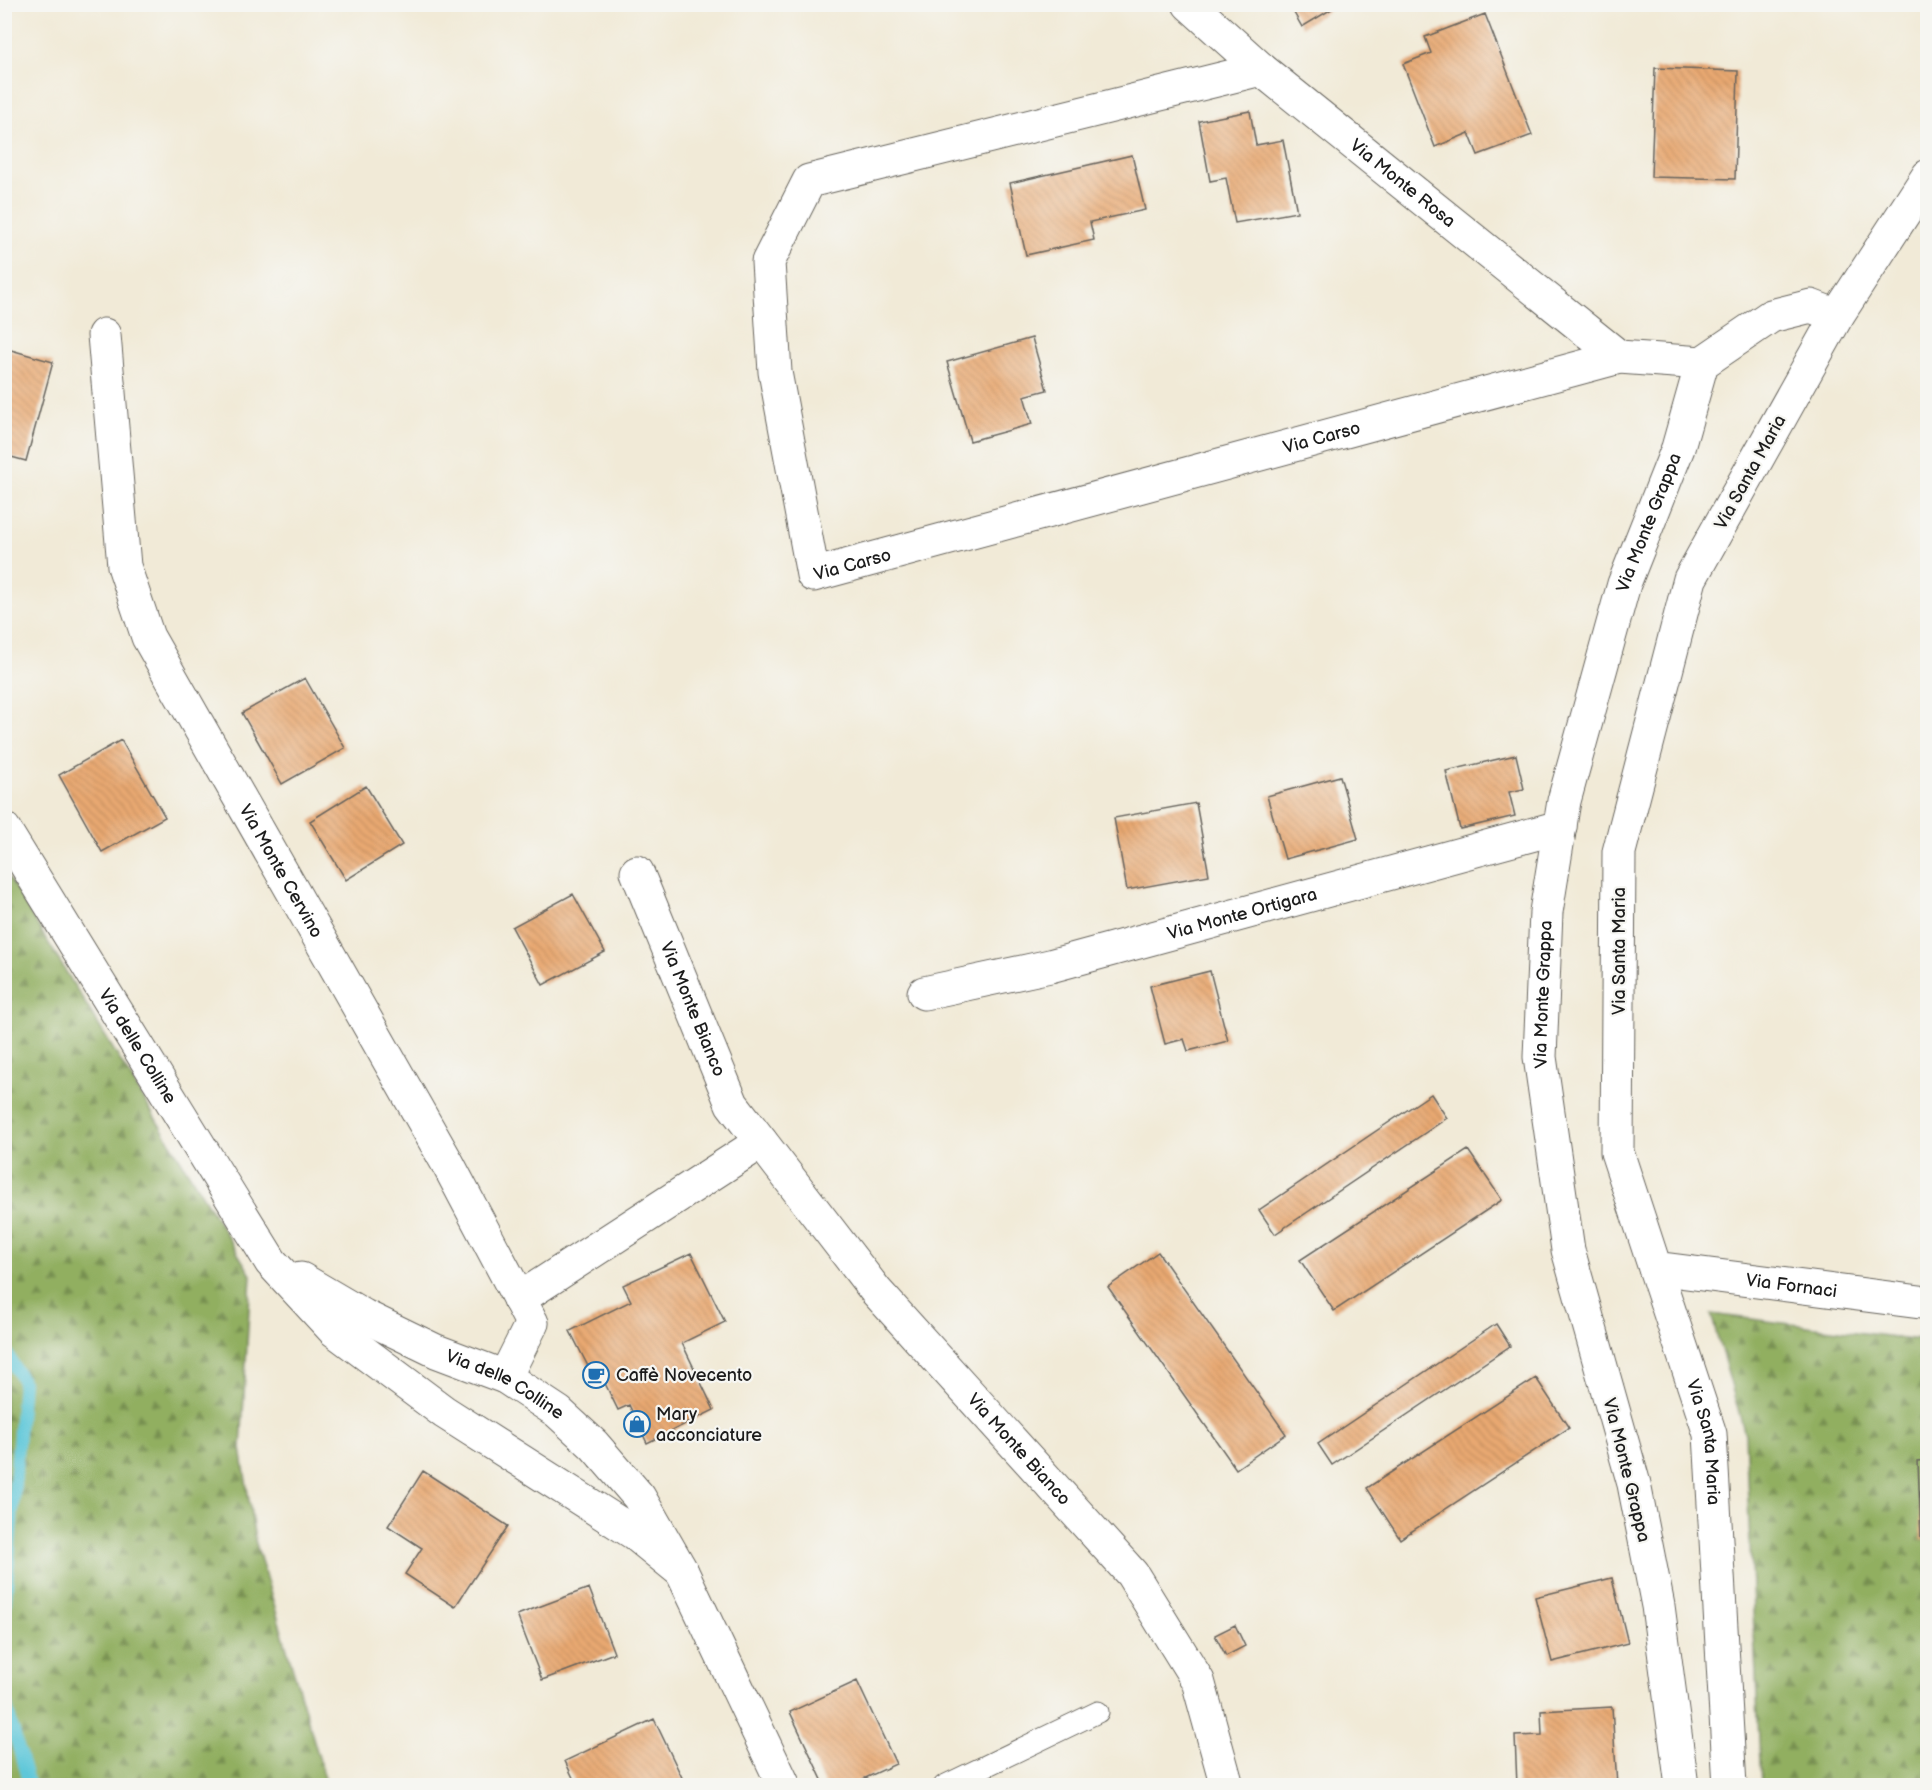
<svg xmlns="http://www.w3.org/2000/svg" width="1932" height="1790" font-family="'Balsamiq Sans',sans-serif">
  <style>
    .forest { fill: url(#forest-firs); stroke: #56663e; stroke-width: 1.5 }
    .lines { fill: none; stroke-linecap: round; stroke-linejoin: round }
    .stream { stroke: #5ec7d9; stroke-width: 12 }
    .building { fill: url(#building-back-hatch) }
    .lane-casing { stroke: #67645d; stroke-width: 23 }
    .street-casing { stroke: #67645d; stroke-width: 35 }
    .secondary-casing { stroke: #67645d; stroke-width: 35 }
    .lane { stroke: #fff; stroke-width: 21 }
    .street { stroke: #fff; stroke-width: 33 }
    .secondary { stroke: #fff; stroke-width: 33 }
    .labels { text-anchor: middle; stroke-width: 4.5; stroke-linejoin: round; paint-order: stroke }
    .street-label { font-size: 18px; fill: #1c1c1c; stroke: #f6f6f2 }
    .poi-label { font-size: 18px; fill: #1c1c1c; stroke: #f6f6f2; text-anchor: start }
  </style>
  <defs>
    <pattern id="forest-firs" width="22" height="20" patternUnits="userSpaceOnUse" patternTransform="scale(1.5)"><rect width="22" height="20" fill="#91af61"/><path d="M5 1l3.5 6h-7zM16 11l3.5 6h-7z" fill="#768e4f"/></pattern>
    <pattern id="building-back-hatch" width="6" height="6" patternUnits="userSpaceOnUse" patternTransform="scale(1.5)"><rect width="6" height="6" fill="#e8a871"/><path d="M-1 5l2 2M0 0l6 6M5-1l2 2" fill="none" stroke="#c69061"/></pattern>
  </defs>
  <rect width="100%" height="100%" fill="#f6f6f2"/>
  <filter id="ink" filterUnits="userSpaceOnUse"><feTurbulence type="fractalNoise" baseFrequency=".0167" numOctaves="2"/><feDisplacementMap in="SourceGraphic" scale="12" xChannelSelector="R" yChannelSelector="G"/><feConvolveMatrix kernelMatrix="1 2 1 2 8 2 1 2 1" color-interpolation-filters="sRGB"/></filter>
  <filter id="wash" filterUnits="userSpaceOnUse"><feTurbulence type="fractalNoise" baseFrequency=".008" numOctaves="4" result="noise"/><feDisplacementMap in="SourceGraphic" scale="24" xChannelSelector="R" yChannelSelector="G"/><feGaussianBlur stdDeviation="1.35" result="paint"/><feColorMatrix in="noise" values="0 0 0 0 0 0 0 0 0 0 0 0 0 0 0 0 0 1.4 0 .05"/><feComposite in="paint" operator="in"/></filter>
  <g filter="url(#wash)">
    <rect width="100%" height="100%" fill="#f1ead7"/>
    <path class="forest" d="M4,870L251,1275L241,1448L255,1540L327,1785H5Z
      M1711,1314L1927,1341V1785H1761L1745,1434Z"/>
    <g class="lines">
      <path class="stream" d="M4,1347L23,1382L4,1622
        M4,1697L27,1778L31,1786"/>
    </g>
    <g id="blocks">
      <path class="building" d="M1289,4H1340L1302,27Z
        M1485,14L1532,135L1478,155L1469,133L1435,147L1403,64L1431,53L1425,37Z
        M1655,68L1738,71L1735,179L1651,177Z
        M1250,111L1256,145L1283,140L1297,212L1235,223L1226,178L1210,181L1199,121Z
        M1132,155L1145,210L1090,222L1094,240L1026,255L1010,183Z
        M1032,338L1047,390L1024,396L1032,424L970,441L947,362Z
        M4,348L53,362L26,461L4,455Z
        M305,678L345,748L282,784L242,713Z
        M121,740L165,817L102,852L59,775Z
        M1516,755L1524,789L1509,792L1515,816L1460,829L1446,771Z
        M1340,776L1358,839L1285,859L1267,796Z
        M366,786L402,845L346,880L310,821Z
        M1196,803L1209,875L1127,890L1114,818Z
        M573,894L605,952L543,985L512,927Z
        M1210,971L1228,1041L1188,1051L1184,1039L1165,1044L1150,986Z
        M1431,1094L1447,1118L1275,1234L1259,1210Z
        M1468,1150L1502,1200L1334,1311L1300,1260Z
        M1158,1252L1286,1434L1236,1469L1108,1287Z
        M691,1253L725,1322L682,1343L714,1410L647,1443L629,1405L618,1410L597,1367L590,1370L570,1331L631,1301L623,1285Z
        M1496,1324L1510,1346L1332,1465L1318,1444Z
        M1536,1378L1569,1428L1400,1539L1367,1488Z
        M1928,1460V1539H1921L1918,1461Z
        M423,1471L508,1526L455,1607L405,1574L422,1548L388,1526Z
        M1612,1578L1628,1643L1552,1662L1535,1597Z
        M589,1588L614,1653L542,1680L517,1615Z
        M1235,1625L1245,1646L1226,1656L1215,1635Z
        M857,1681L896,1764L848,1786H825L790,1712Z
        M1612,1707L1617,1786H1517L1515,1736L1542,1735L1541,1711Z
        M654,1719L686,1786H577L565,1761Z"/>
    </g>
  </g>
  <g filter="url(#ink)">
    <use href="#blocks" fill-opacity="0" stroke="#67645d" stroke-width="1.5"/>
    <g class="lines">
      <defs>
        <path id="lane" d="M944,1786L1098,1712"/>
        <g id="street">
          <path id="s1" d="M1189,4L1261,69L1619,357"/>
          <path id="s2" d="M1261,69L809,181L768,262L775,372L813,575L1619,357L1702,363"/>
          <path id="s3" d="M1928,176L1837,316L1690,579L1619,852L1617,1152L1655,1268L1928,1303"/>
          <path id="s4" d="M104,335L124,566L148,637L448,1164L532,1323L505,1377"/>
          <path id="s5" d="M4,829L271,1262L334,1330L444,1412L634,1533L682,1572"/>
          <path id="s6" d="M637,872L732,1104L876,1291L1132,1574L1198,1681L1227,1786"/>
          <path id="s7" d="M924,993L1050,966L1560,827"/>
          <path id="s8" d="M301,1279L364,1316L436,1351L505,1377L558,1412L594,1445L639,1497L682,1572L784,1786"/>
          <path d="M519,1299L761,1142"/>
          <path id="s9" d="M1682,1786L1658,1606L1634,1484L1568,1250L1540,1057L1546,912L1564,801L1624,584L1678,448L1702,363L1771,316L1811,306L1837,316"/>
        </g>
        <g id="secondary">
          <path id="s10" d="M1655,1268L1710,1434L1730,1786"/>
        </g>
      </defs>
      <use href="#lane" class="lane-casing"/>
      <use href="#street" class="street-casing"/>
      <use href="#secondary" class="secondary-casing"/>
      <use href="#lane" class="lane"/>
      <use href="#street" class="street"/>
      <use href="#secondary" class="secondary"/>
    </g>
  </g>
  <defs>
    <symbol id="cafe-ring" viewBox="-11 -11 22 22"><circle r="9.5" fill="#f6f6f2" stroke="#1f6fb2" stroke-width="1.5"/><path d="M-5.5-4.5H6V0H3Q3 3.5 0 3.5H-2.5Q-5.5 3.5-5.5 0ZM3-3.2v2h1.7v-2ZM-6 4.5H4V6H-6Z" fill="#1f6fb2"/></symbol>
    <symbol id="shop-ring" viewBox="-11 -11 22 22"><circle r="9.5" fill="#f6f6f2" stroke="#1f6fb2" stroke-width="1.5"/><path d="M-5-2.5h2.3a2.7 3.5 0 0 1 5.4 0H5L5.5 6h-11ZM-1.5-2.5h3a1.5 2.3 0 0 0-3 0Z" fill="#1f6fb2"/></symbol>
  </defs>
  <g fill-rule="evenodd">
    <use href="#cafe-ring" x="581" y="1360" width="30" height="30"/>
    <use href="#shop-ring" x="622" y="1409" width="30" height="30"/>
  </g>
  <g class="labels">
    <g class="street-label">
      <text dy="6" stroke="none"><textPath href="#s1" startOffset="279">Via Monte Rosa</textPath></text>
      <text dy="6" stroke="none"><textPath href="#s2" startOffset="1400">Via Carso</textPath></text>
      <text transform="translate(1750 472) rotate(-61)" y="6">Via Santa Maria</text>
      <text dy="6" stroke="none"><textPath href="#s9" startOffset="1293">Via Monte Grappa</textPath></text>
      <text dy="6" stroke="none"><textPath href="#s2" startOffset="914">Via Carso</textPath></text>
      <text dy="6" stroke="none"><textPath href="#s4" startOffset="576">Via Monte Cervino</textPath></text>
      <text dy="6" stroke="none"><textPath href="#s7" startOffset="328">Via Monte Ortigara</textPath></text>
      <text transform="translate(1619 951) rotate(-90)" y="6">Via Santa Maria</text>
      <text dy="6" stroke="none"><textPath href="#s9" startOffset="807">Via Monte Grappa</textPath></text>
      <text dy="6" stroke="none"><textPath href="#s6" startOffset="148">Via Monte Bianco</textPath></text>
      <text dy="6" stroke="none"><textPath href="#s5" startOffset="255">Via delle Colline</textPath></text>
      <text dy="6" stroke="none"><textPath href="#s3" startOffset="1310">Via Fornaci</textPath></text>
      <text dy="6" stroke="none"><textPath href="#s8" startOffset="230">Via delle Colline</textPath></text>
      <text dy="6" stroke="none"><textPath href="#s10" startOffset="182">Via Santa Maria</textPath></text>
      <text dy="6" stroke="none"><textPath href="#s6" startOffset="700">Via Monte Bianco</textPath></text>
      <text transform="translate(1627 1470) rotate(76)" y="6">Via Monte Grappa</text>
    </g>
    <g class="poi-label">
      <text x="616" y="1381">Caffè Novecento</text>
      <text x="656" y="1420">Mary<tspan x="656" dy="21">acconciature</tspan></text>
    </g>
  </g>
  <rect width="1932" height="1790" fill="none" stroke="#f6f6f2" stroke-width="24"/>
</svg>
